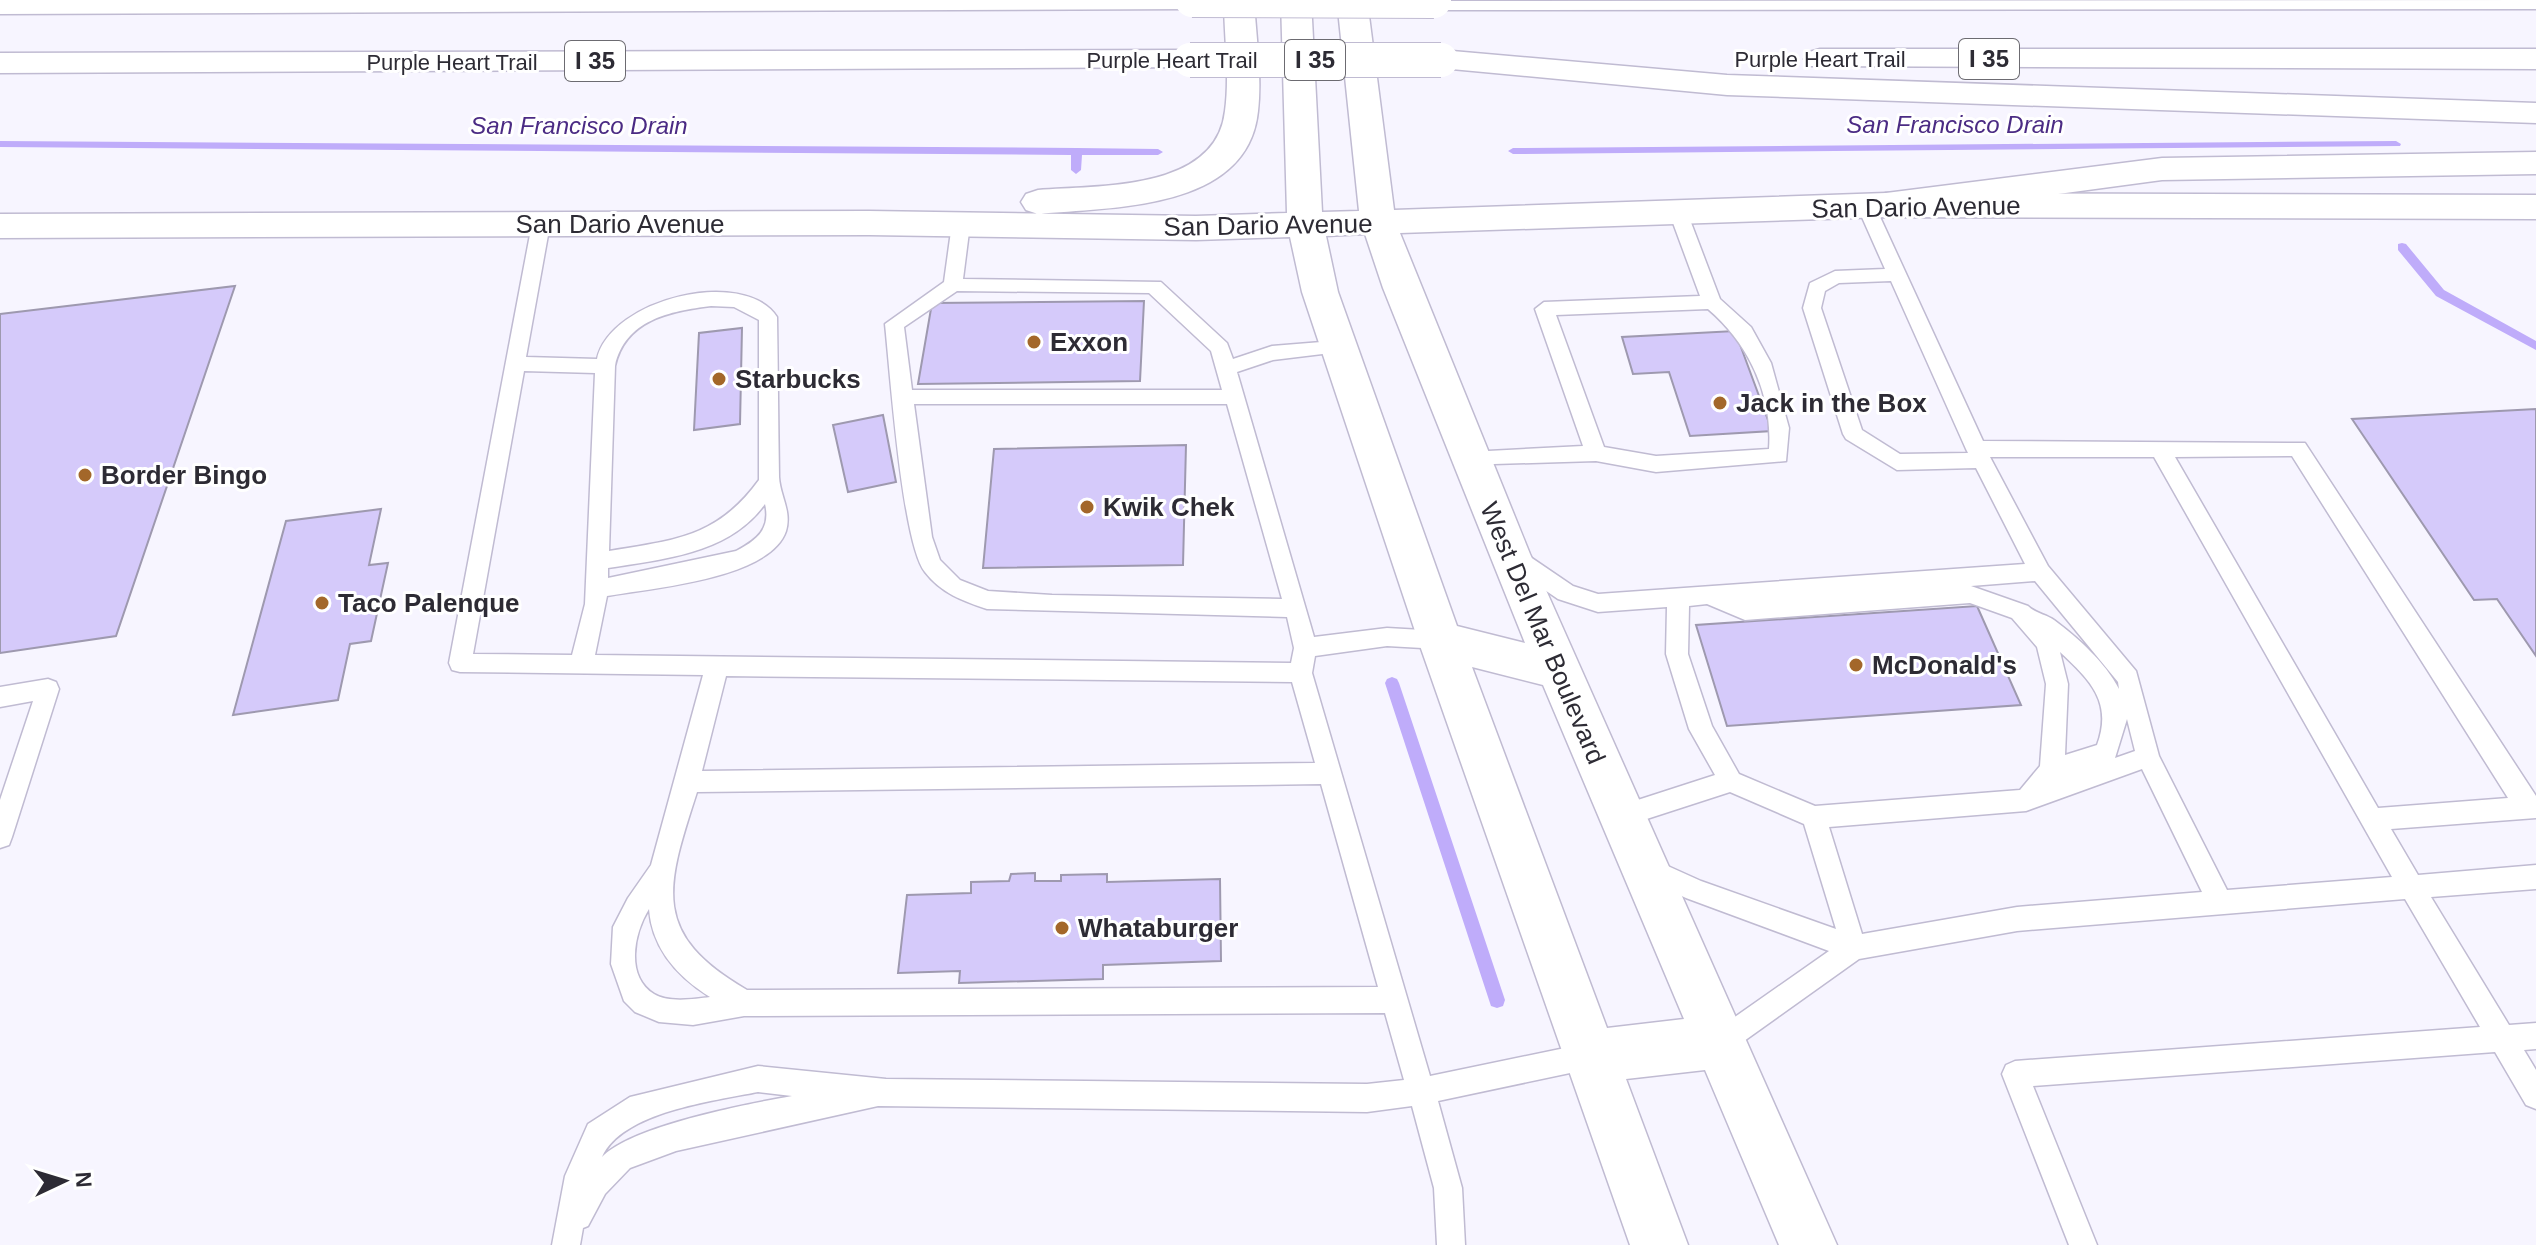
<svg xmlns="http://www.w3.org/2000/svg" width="2536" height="1245" font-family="Helvetica,sans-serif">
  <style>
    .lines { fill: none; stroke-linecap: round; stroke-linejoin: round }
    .stream { fill: #bfacfa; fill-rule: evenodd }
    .building { fill: #d5cafa; stroke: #9e99af; stroke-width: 2 }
    .service-casing { stroke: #c0bbd2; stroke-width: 3 }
    .secondary-casing { stroke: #c0bbd2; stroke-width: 3 }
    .primary-casing { stroke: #c0bbd2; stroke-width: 3 }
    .motorway-casing { stroke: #c0bbd2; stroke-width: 3 }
    .service { fill: #fff; fill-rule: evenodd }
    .secondary { fill: #fff; fill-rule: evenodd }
    .primary { fill: #fff; fill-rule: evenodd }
    .motorway { fill: #fff; fill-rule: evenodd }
    .motorway-bridge-casing { stroke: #c0bbd2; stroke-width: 36; stroke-linecap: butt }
    .motorway-bridge { stroke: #fff; stroke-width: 34 }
    .poi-dot { fill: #a3672a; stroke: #fff; stroke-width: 3 }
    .labels { text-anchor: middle; stroke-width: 6; stroke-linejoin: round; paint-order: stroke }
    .far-street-label { font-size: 22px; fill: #2d2b34; stroke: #fff }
    .shield { fill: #fff; stroke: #6c6b71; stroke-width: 2 }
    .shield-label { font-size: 24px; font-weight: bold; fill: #2d2b34 }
    .far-water-label { font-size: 24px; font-style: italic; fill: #4b2b84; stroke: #fff }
    .street-label { font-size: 26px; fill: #2d2b34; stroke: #fff }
    .poi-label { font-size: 26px; font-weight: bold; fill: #2d2b34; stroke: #fff; text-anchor: start }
  </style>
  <rect width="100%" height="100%" fill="#f7f5ff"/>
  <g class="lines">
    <path class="stream" d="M0,141L1077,148L1158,149L1163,152L1158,155H1082L1081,170L1076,174L1071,170V155L0,147Z
      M2396,141L2401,144L2400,146L1513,154L1508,151L1513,148Z
      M2402,243L2406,244L2444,290L2536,341V350L2436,296L2398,250V244Z
      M1392,677L1397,679L1399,683L1505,1000L1503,1006L1497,1008L1491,1006L1489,1000L1385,683L1387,679Z"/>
  </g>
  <path class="building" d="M235,286L116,636L0,653V314Z
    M1144,301L1140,381L918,384L932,303Z
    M742,328L740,424L694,430L699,333Z
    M1735,331L1772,431L1690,436L1669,372L1633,374L1622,337Z
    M2536,409V656L2497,599L2474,600L2352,419Z
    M883,415L896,482L848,492L833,425Z
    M1186,445L1183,565L983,568L994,449Z
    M381,509L369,565L388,563L371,641L350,644L338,700L233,715L286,521Z
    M1977,606L2021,705L1727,726L1696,625Z
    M1035,873V881H1061V875L1107,874V882L1220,879L1221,961L1103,965V979L959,983L960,971L898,973L907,895L971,893V882L1009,881L1011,874Z"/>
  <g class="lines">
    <defs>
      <path id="service" d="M1866,200L1875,206L1983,441L2305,443L2536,796V818L2391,829L2418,875L2536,865V889L2431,897L2509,1025L2536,1023V1049L2524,1050L2536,1070V1109L2526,1105L2495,1052L2033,1086L2097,1245H2069L2002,1074L2006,1065L2015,1061L2480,1027L2405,899L2017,931L1859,959L1730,1051L1721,1055L1712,1051L1708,1042L1712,1033L1829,951L1686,898L1641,877L1638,869L1641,861L1650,858L1701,881L1836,929L1804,824L1730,792L1622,827L1613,824L1610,816L1613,808L1715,775L1689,729L1666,654L1667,607L1598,612L1558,599L1507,564L1504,558L1507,552H1523L1573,586L1598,594L2025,564L1976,468L1897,470L1846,439L1843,434L1803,308L1810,283L1835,271L1885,269L1857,206ZM1891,281L1966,449L1968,453L1900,454L1862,430L1821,308L1825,291L1839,283ZM2292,456L2508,798L2378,808L2175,457ZM1990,457H2154L2392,877L2227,890L2159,756L2136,671L2048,566ZM2035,581L2118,682L2119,689C2105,662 2078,638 2054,620C2045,614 2035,613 2028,606L1971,586ZM1970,603L2012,618L2037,647L2046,684L2040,766L2020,790L1815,806L1739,774L1712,726L1688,654L1689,606L1707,604L1745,620ZM2060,652C2090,680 2113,702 2097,745L2065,755L2068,684ZM2127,719L2135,751L2115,758ZM2142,769L2202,892L2017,907L1862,934L1829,827L2026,811Z
        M1678,206L1687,212L1720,299L1751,327L1771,363L1789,428L1786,461L1656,472L1596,461L1462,465L1459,460L1469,452L1583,446L1535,309L1544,302L1700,296L1669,212ZM1708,309C1748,343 1773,394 1769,449L1656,456L1604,447L1556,315Z
        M541,218L550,224L526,357L597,359C611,298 745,267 777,317C778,370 778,424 779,477C780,496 792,511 786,531C770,579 651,588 607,596L595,655L1291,663L1294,648L1287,617L987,609C963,601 941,593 925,572C902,544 890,370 885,324L944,282L952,224L961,218L970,224L963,279L1161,282L1227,343L1233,359L1272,346L1346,340L1349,345L1339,352L1273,360L1237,372L1314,637L1387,628L1440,631L1448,633L1451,640L1448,647L1440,649L1387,646L1315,656L1312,673L1430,1076L1589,1043L1598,1047L1602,1056L1598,1065L1589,1069L1438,1101L1462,1188L1465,1245H1437L1434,1188L1412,1106L1367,1112L878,1106L676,1151L630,1168L605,1194L588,1226L583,1228L580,1245H552L565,1176L588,1124L630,1097L758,1066L886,1079L1367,1084L1404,1080L1385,1013L744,1016L693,1025L659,1022L635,1012L624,1001L611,964L613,927L628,898L651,865L703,675L460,672L452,670L449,663L532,224ZM957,291L1149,293L1211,351L1222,390H912L904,327ZM711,306L734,307L759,320V480C717,538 674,540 609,551L615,366C625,320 670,311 711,306ZM524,371L595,373L585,604L572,655L473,654ZM914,404H1227L1282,599L1052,595L988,591L960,580L940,560L932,537ZM765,504C771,529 757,540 736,551L608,578V568C664,559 729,554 765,504ZM726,676L1292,682L1315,763L702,771ZM1321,784L1378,987L747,990C650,934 666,888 697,792ZM649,909C652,949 678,977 710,997C694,999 669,1003 654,994C625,976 634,933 649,909ZM758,1092L792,1096C747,1104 632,1126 602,1157C622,1112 713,1101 758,1092Z
        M48,679L56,682L59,689L12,837L9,845L0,848V800L33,701L0,707V687Z"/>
      <path id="secondary" d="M1224,0H1254C1256,36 1262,76 1258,111C1248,211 1111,207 1038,214L1026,210L1021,202L1026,194L1038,190C1097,185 1216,192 1225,111C1230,75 1224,36 1224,0Z
        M1281,0H1311L1322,212L1359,211L1337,0H1367L1394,210L1886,193L2536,195V219L1886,217L1400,233L1530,554L1837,1245H1779L1705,1070L1626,1079L1688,1245H1630L1418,640L1302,292L1290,237L1196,240L869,235L0,238V214L869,211L1196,216L1287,213ZM1365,234L1383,288L1525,643L1457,626L1338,292L1326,236ZM1472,667L1543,685L1684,1019L1607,1028Z"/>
      <path id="primary" d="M2536,152V174L2162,180L1886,217L1874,213L1868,205L1874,197L1886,193L2162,158Z"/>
      <path id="motorway" d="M0,0H1207L1203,7L1192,9L0,14Z
        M2536,0V9L1434,10L1423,8L1419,1Z
        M1820,49H2536V69L1809,66L1804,59L1809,52Z
        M1190,50L1201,53L1206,60L1201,67L0,73V53Z
        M1441,50L1727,75L2536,103V123L1727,95L1430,67L1425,60L1430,53Z"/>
    </defs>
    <use href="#service" class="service-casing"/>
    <use href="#secondary" class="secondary-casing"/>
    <use href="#primary" class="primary-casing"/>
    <use href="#motorway" class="motorway-casing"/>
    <use href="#service" class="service"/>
    <use href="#secondary" class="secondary"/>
    <use href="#primary" class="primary"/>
    <use href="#motorway" class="motorway"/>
    <defs>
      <path id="motorway-bridge" d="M1192,0L1434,1
        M1190,60H1441"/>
    </defs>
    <use href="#motorway-bridge" class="motorway-bridge-casing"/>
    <use href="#motorway-bridge" class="motorway-bridge"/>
  </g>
  <g class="poi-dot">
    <circle cx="1034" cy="342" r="8"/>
    <circle cx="719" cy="379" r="8"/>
    <circle cx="1720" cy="403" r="8"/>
    <circle cx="85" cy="475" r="8"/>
    <circle cx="1087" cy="507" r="8"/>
    <circle cx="322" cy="603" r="8"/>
    <circle cx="1856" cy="665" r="8"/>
    <circle cx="1062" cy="928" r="8"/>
  </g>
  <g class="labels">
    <g class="far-street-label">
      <text x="1820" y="67">Purple Heart Trail</text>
      <text x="1172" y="68">Purple Heart Trail</text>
      <text x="452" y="70">Purple Heart Trail</text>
    </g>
    <g class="shield">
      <rect x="1959" y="39" width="60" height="40" rx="6"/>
      <rect x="1285" y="40" width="60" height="40" rx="6"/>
      <rect x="565" y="41" width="60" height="40" rx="6"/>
    </g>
    <g class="shield-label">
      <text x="1989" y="67">I 35</text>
      <text x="1315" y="68">I 35</text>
      <text x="595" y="69">I 35</text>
    </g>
    <g class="far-water-label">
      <text x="1955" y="133">San Francisco Drain</text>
      <text x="579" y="134">San Francisco Drain</text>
    </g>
    <g class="street-label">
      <text transform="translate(1916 207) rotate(-1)" y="9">San Dario Avenue</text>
      <text x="620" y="233">San Dario Avenue</text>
      <text transform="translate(1268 225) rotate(-1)" y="9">San Dario Avenue</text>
      <text transform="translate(1543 633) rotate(67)" y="9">West Del Mar Boulevard</text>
    </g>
    <g class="poi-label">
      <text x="1050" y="351">Exxon</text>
      <text x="735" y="388">Starbucks</text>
      <text x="1736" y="412">Jack in the Box</text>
      <text x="101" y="484">Border Bingo</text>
      <text x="1103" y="516">Kwik Chek</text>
      <text x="338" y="612">Taco Palenque</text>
      <text x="1872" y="674">McDonald's</text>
      <text x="1078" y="937">Whataburger</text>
    </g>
  </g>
  <g transform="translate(64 1181) rotate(86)" stroke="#ffffff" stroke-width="6" paint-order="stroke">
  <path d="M0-6L14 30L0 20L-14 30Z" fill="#2d2b34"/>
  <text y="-12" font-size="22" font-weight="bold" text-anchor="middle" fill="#2d2b34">N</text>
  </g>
</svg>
